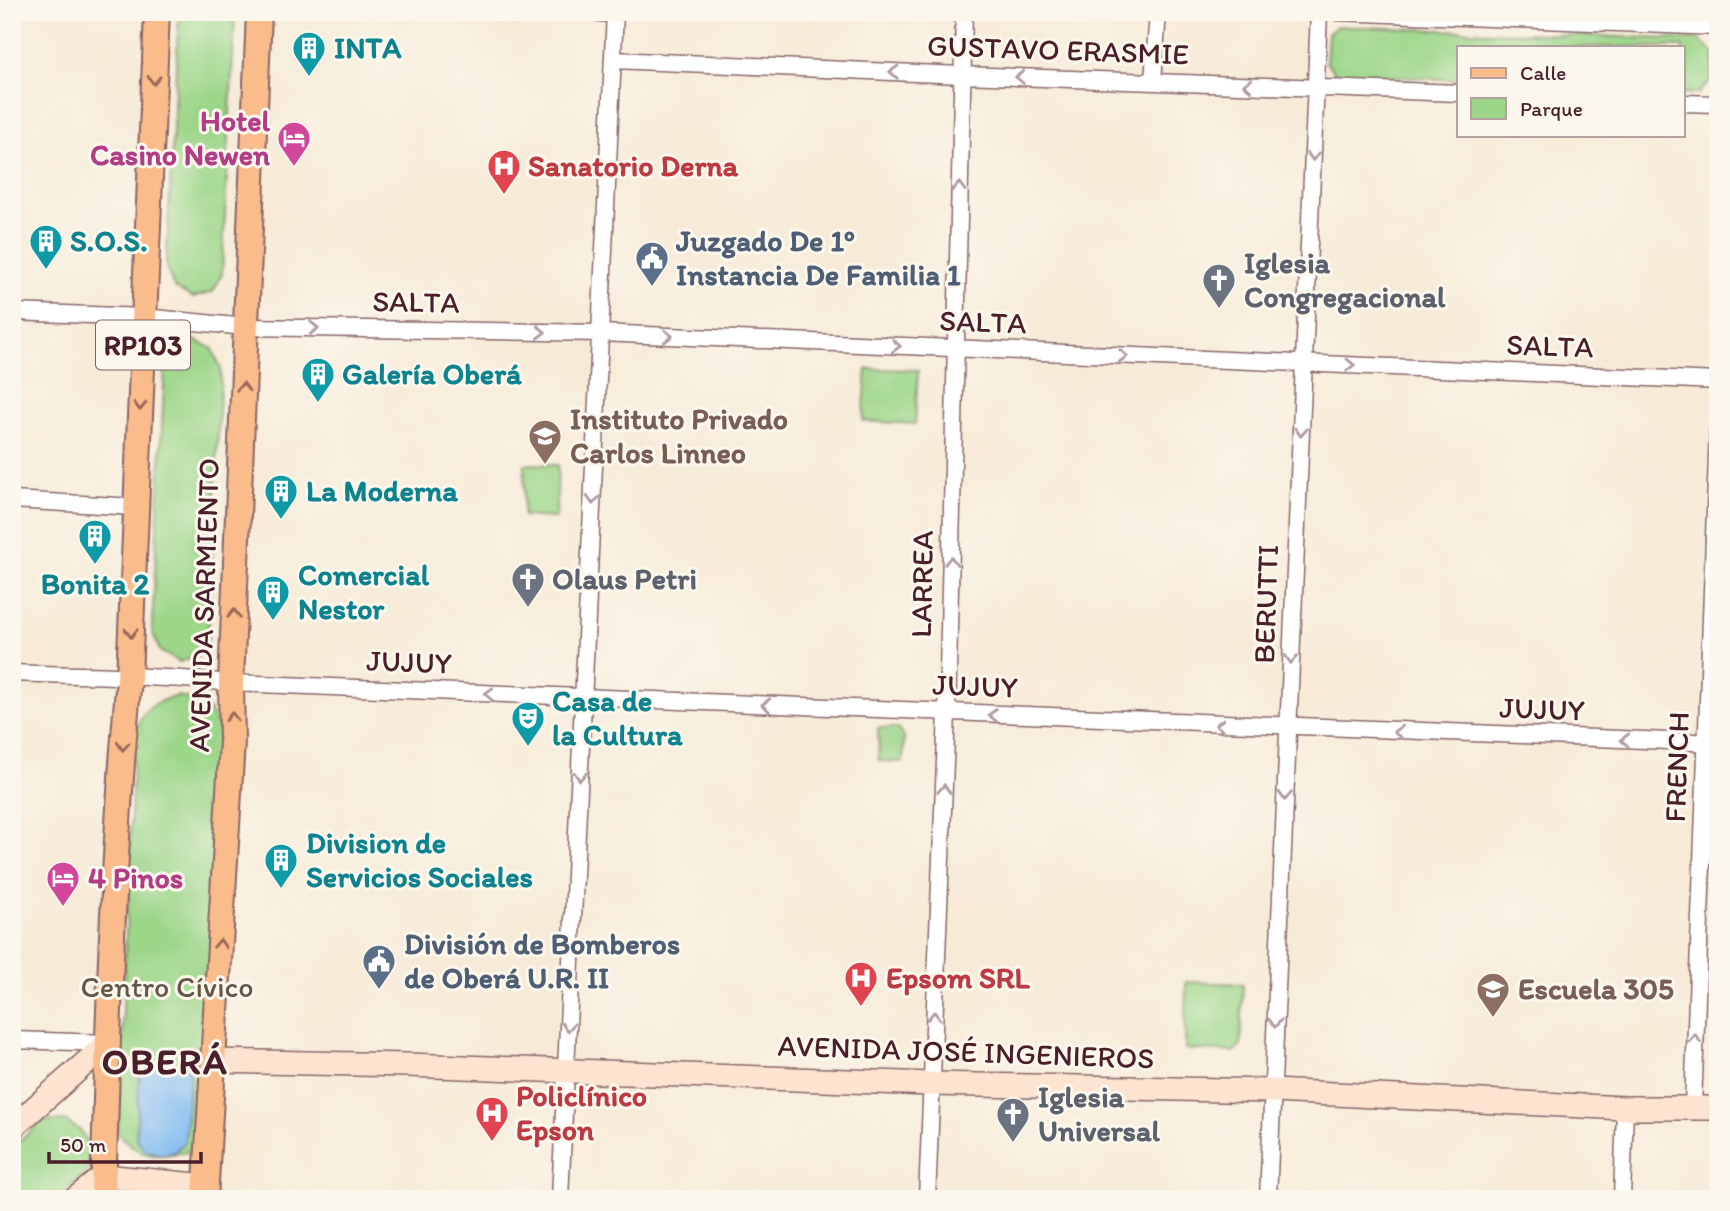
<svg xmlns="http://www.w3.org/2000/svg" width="1730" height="1211" font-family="Itim,sans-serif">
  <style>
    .green { fill: #9cd689; stroke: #737a5a; stroke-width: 2 }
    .water { fill: #80bbf2; stroke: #656d8e; stroke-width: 2 }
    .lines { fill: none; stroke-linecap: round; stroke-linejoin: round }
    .street-casing { stroke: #876668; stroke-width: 19 }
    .secondary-casing { stroke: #876668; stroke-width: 26 }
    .primary-casing { stroke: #876668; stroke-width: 28 }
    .street { stroke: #fff; stroke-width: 16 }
    .secondary { stroke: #fde4d1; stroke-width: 23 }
    .primary { stroke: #fabc8b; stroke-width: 24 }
    .oneway { stroke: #ae9aa0 }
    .oneway2 { stroke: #996656 }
    .labels { text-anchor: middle; stroke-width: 6; stroke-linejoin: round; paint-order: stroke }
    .shield { fill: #fbf7ec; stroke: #7f6065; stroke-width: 2 }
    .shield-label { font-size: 28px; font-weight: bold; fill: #4a1f2b }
    .culture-label { font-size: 30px; font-weight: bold; fill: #0d838f; stroke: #fbf7ec; text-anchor: start }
    .street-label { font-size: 30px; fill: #4a1f2b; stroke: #fbf7ec }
    .hotel-label { font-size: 30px; font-weight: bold; fill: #b23c85; stroke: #fbf7ec; text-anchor: end }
    .health-label { font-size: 30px; font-weight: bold; fill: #be3a42; stroke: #fbf7ec; text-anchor: start }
    .service-label { font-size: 30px; font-weight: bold; fill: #4e5e75; stroke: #fbf7ec; text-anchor: start }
    .worship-label { font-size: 30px; font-weight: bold; fill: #5b616d; stroke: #fbf7ec; text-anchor: start }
    .education-label { font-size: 30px; font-weight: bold; fill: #785e54; stroke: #fbf7ec; text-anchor: start }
    .park-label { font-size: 30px; fill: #635647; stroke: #fbf7ec }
    .district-label { font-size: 37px; font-weight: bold; letter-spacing: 2px; fill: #4a1f2b; stroke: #fbf7ec }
  </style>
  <rect width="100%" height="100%" fill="#fbf7ec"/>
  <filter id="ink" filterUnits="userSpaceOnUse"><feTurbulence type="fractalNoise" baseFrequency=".0143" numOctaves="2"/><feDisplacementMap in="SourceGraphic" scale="14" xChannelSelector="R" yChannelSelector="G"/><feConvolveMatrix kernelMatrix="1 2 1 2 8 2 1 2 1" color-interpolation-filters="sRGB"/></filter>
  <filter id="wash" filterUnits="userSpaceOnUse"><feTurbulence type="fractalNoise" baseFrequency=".00686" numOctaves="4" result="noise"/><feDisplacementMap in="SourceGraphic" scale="28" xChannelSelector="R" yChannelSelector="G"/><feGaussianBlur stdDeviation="1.57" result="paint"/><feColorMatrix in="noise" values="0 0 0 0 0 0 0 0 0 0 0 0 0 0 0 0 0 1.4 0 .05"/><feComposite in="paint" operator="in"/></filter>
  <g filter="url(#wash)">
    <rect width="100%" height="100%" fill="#f7ebd8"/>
    <path class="green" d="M179,12H235L222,274L213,292L193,298L174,287L166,267Z
      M1337,26L1700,40L1714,53L1710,81L1698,94L1683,93V47H1459V80L1335,73L1326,62L1328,34Z
      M192,339L212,348L221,369L208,638L199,656L179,662L160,651L152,631L165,366L172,346Z
      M867,369L918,370L915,424L863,421Z
      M525,464L558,465L556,518L523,516Z
      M178,696C206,702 216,712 222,741L202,1132L187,1152C150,1157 144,1160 118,1133L134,740C139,712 150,702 178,696Z
      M878,728H897L904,738L903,762L879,761Z
      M1186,982L1243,984L1241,1045L1233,1052L1185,1049Z
      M43,1121H65L81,1131L90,1148L87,1171L58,1199H12V1147Z"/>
    <path class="water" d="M140,1065L190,1068L185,1141L175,1152L162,1155L145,1150L136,1138Z"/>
  </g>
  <g filter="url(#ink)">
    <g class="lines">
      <defs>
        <path id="street" d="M595,12L615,15
          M1338,12L1718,27
          M613,60L962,75L1459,93
          M1153,81L1158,12
          M1683,103L1718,104
          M12,312L144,317L246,327L600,333L1718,381
          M12,500L136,507
          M12,673C85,676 158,675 231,683C726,704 1222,723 1718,743
          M12,1040L108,1043
          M1693,1107L1718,429
          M560,1199L615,12
          M927,1199L947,713L964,12
          M1268,1199L1319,12
          M1622,1199L1625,1108"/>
        <path id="secondary" d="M213,1061L407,1065L931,1084L1272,1091L1625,1108H1718
          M12,1128L108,1043
          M75,1199L104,1176L206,1186"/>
        <path id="primary" d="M103,1199C108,1025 113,851 129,678L157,12
          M205,1199L232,741L231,683L259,12"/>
      </defs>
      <use href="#street" class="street-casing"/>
      <use href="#secondary" class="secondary-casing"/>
      <use href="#primary" class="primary-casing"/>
      <use href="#street" class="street"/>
      <use href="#secondary" class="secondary"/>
      <use href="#primary" class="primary"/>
    </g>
    <defs><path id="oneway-chevron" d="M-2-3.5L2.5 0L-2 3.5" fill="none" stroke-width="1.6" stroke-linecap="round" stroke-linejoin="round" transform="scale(1.75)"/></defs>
    <g class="oneway">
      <use href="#oneway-chevron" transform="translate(894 72) rotate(-177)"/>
      <use href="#oneway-chevron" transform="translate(1020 77) rotate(-178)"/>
      <use href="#oneway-chevron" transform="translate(1248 85) rotate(-178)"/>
      <use href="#oneway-chevron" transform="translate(1313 156) rotate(93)"/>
      <use href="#oneway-chevron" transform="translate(959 187) rotate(-89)"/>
      <use href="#oneway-chevron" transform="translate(314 328) rotate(1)"/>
      <use href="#oneway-chevron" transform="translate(541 332) rotate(1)"/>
      <use href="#oneway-chevron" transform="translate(668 336) rotate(2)"/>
      <use href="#oneway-chevron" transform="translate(896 346) rotate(2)"/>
      <use href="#oneway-chevron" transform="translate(1123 356) rotate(2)"/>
      <use href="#oneway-chevron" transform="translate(1350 365) rotate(2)"/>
      <use href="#oneway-chevron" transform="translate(1301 432) rotate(92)"/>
      <use href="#oneway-chevron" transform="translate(593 500) rotate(93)"/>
      <use href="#oneway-chevron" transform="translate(951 561) rotate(-89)"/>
      <use href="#oneway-chevron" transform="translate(1291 659) rotate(92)"/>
      <use href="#oneway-chevron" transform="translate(489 694) rotate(-178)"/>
      <use href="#oneway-chevron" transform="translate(766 705) rotate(-178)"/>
      <use href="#oneway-chevron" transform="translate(993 715) rotate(-178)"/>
      <use href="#oneway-chevron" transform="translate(1220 725) rotate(-178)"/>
      <use href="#oneway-chevron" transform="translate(1398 732) rotate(-178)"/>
      <use href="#oneway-chevron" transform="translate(1625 740) rotate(-178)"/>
      <use href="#oneway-chevron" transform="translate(580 776) rotate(93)"/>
      <use href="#oneway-chevron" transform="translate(944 789) rotate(-88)"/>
      <use href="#oneway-chevron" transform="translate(1285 796) rotate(93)"/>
      <use href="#oneway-chevron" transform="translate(934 1016) rotate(-88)"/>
      <use href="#oneway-chevron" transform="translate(1275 1023) rotate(92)"/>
      <use href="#oneway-chevron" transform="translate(568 1027) rotate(93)"/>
      <use href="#oneway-chevron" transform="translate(1695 1039) rotate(-88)"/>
    </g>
    <g class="oneway2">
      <use href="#oneway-chevron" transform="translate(154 80) rotate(92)"/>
      <use href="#oneway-chevron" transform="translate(243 387) rotate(-88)"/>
      <use href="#oneway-chevron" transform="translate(140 406) rotate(92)"/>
      <use href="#oneway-chevron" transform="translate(234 614) rotate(-88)"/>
      <use href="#oneway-chevron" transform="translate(131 633) rotate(92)"/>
      <use href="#oneway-chevron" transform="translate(232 717) rotate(-91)"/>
      <use href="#oneway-chevron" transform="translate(123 746) rotate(94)"/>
      <use href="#oneway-chevron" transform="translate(220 944) rotate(-87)"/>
    </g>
  </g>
  <defs>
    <symbol id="building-pin" viewBox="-11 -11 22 30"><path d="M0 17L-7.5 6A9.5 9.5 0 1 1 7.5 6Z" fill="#0f9aa8" stroke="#fbf7ec"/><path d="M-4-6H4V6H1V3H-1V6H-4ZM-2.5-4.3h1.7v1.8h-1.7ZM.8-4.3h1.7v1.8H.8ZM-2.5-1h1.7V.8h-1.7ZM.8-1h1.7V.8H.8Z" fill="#fff"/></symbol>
    <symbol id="hotel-pin" viewBox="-11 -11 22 30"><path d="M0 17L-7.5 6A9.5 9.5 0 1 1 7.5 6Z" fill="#d1479c" stroke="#fbf7ec"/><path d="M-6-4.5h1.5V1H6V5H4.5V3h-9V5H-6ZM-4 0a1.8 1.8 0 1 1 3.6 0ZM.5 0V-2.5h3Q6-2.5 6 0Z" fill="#fff"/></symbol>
    <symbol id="hospital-pin" viewBox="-11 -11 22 30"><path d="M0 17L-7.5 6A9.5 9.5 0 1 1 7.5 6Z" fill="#e0444e" stroke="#fbf7ec"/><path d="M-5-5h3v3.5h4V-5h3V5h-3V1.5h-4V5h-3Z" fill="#fff"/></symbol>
    <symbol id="civic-pin" viewBox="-11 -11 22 30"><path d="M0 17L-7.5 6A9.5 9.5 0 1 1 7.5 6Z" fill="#5c6f8a" stroke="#fbf7ec"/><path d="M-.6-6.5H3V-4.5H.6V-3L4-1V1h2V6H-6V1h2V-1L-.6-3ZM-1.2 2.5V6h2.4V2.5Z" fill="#fff"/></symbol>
    <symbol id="church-pin" viewBox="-11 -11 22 30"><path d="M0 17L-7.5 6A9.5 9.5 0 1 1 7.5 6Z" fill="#6b7280" stroke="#fbf7ec"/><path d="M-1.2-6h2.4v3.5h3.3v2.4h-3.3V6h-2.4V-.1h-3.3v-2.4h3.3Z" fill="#fff"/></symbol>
    <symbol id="university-pin" viewBox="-11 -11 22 30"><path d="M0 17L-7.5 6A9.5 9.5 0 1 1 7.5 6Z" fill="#8d6e63" stroke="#fbf7ec"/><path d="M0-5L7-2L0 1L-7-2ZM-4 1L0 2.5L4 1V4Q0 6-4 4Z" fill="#fff"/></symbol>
    <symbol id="theatre-pin" viewBox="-11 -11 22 30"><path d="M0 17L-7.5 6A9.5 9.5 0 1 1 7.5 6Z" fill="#0f9aa8" stroke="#fbf7ec"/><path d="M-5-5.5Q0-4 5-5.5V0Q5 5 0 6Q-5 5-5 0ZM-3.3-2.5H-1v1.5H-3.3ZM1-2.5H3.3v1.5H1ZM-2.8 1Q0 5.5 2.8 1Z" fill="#fff"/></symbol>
    <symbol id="school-pin" viewBox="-11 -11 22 30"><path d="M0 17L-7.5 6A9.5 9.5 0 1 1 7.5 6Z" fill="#8d6e63" stroke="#fbf7ec"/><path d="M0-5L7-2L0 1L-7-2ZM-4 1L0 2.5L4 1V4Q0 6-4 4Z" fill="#fff"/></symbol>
  </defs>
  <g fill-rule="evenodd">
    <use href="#building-pin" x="290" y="29" width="38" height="52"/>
    <use href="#hotel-pin" x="275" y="119" width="38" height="52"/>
    <use href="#hospital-pin" x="485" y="147" width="38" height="52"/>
    <use href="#building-pin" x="27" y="222" width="38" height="52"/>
    <use href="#civic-pin" x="633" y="239" width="38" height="52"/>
    <use href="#church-pin" x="1200" y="261" width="38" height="52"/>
    <use href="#building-pin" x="299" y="355" width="38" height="52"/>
    <use href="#university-pin" x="526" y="417" width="38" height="52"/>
    <use href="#building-pin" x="262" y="472" width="38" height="52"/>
    <use href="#building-pin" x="76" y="517" width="38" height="52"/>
    <use href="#church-pin" x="509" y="560" width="38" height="52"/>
    <use href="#building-pin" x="254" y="573" width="38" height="52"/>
    <use href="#theatre-pin" x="509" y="699" width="38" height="52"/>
    <use href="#building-pin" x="262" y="841" width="38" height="52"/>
    <use href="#hotel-pin" x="44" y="859" width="38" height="52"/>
    <use href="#civic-pin" x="360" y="942" width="38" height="52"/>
    <use href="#hospital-pin" x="842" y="959" width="38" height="52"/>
    <use href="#school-pin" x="1474" y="970" width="38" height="52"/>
    <use href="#hospital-pin" x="473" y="1094" width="38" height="52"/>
    <use href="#church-pin" x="994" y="1095" width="38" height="52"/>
  </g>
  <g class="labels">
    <rect class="shield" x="96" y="320.5" width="94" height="49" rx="5"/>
    <g class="shield-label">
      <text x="143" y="355">RP103</text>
    </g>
    <g class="culture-label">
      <text x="334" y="58">INTA</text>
      <text x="70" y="251">S.O.S.</text>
      <text x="342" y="384">Galería Oberá</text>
      <text x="306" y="501">La Moderna</text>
      <text x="298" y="585">Comercial<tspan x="298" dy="34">Nestor</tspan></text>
      <text x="95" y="594" text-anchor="middle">Bonita 2</text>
      <text x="552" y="711">Casa de<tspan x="552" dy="34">la Cultura</tspan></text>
      <text x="306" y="853">Division de<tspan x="306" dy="34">Servicios Sociales</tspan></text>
    </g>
    <g class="street-label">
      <text transform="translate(1058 50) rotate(2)" y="10">GUSTAVO ERASMIE</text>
      <text transform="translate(416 302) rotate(1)" y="10">SALTA</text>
      <text transform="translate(983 322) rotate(2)" y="10">SALTA</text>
      <text transform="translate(1550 346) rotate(2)" y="10">SALTA</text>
      <text transform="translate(922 584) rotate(-89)" y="10">LARREA</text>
      <text transform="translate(1266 604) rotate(-88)" y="10">BERUTTI</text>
      <text transform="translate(204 605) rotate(-88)" y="10">AVENIDA SARMIENTO</text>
      <text transform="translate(409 662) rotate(2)" y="10">JUJUY</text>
      <text transform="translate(975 686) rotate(2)" y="10">JUJUY</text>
      <text transform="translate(1542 709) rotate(2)" y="10">JUJUY</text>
      <text transform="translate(1677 767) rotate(-88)" y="10">FRENCH</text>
      <text transform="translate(966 1052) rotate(2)" y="10">AVENIDA JOSÉ INGENIEROS</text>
    </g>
    <g class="hotel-label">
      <text x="270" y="131">Hotel<tspan x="270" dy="34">Casino Newen</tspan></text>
      <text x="88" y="888" text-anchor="start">4 Pinos</text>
    </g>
    <g class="health-label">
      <text x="528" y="176">Sanatorio Derna</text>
      <text x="886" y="988">Epsom SRL</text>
      <text x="516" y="1106">Policlínico<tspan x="516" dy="34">Epson</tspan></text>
    </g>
    <g class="service-label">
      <text x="676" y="251">Juzgado De 1º<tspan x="676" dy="34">Instancia De Familia 1</tspan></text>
      <text x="404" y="954">División de Bomberos<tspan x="404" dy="34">de Oberá U.R. II</tspan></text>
    </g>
    <g class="worship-label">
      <text x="1244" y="273">Iglesia<tspan x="1244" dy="34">Congregacional</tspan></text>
      <text x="552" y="589">Olaus Petri</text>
      <text x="1038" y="1107">Iglesia<tspan x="1038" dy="34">Universal</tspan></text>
    </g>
    <g class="education-label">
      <text x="570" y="429">Instituto Privado<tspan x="570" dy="34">Carlos Linneo</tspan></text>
      <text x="1518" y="999">Escuela 305</text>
    </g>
    <g class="park-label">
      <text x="167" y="997">Centro Cívico</text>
    </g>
    <g class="district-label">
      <text x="165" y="1074">OBERÁ</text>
    </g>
  </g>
  <rect width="1730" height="1211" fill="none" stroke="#fbf7ec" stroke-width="42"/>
  <rect x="1457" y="46" width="228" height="91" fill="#fbf7ec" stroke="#b4a19f" stroke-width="2"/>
  <rect x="1471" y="68" width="35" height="10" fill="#fabc8b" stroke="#b4a19f" stroke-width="2"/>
  <text x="1520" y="80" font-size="21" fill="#4a1f2b">Calle</text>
  <rect x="1471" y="98" width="35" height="21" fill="#9cd689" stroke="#b4a19f" stroke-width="2"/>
  <text x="1520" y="116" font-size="21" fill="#4a1f2b">Parque</text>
  <path d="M49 1152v10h152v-10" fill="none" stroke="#4a1f2b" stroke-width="3.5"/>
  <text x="60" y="1152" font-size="21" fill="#4a1f2b" stroke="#fbf7ec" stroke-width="5" paint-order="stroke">50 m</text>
</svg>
